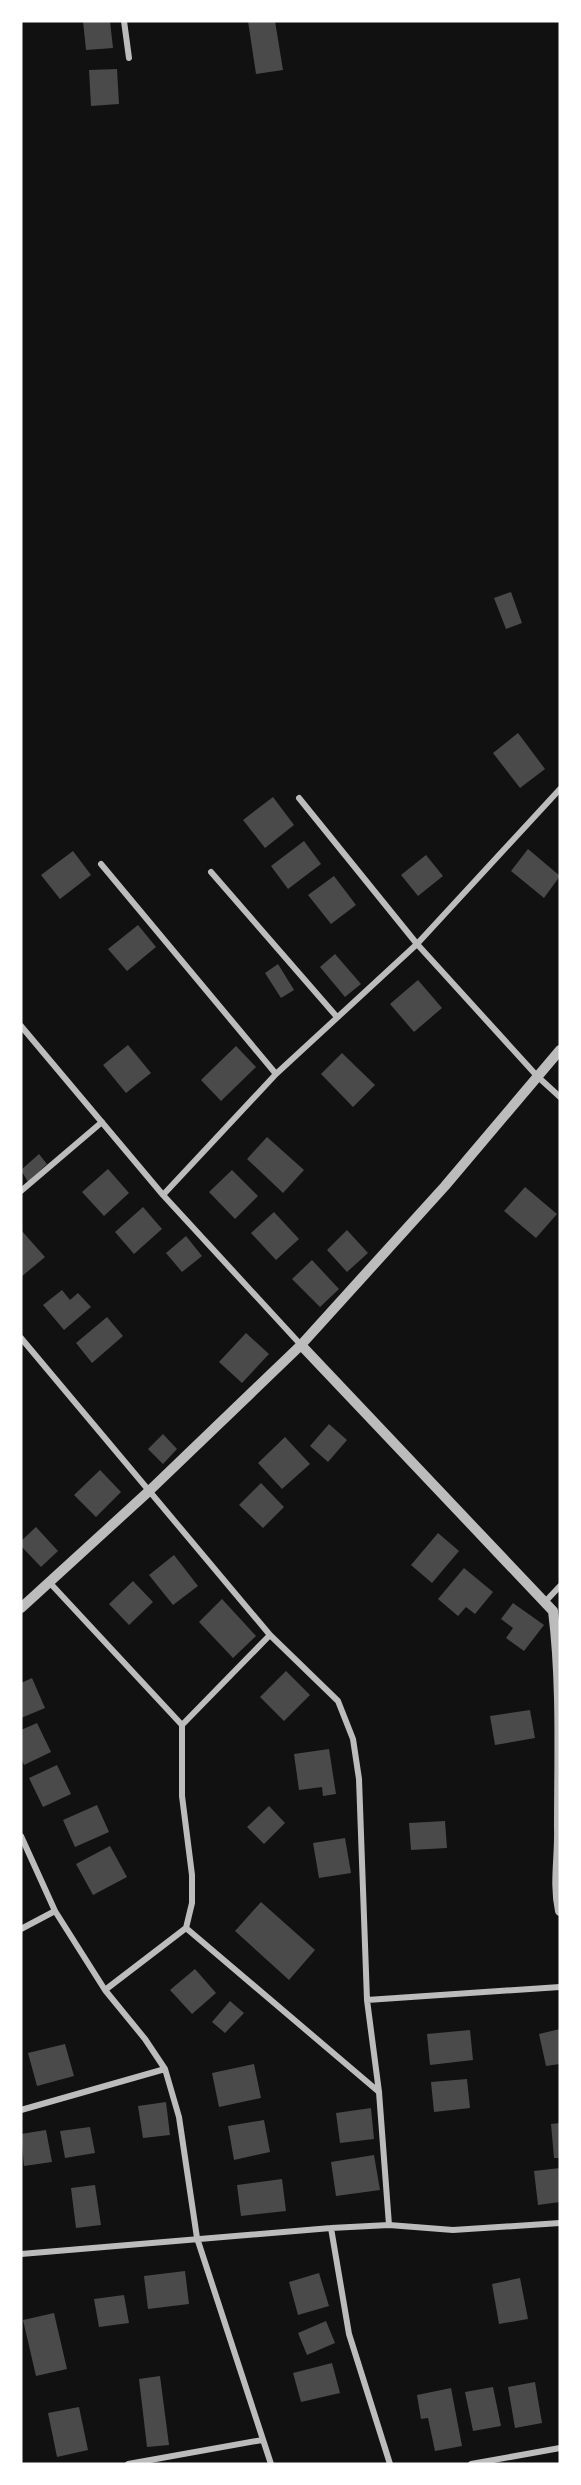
<svg xmlns="http://www.w3.org/2000/svg" width="581" height="2485" font-family="Mulish,sans-serif">
  <style>
    .building { fill: #4a4a4a }
    .lines { fill: none; stroke-linecap: round; stroke-linejoin: round }
    .minor { stroke: #bcbcbc; stroke-width: 6 }
    .tertiary { stroke: #bcbcbc; stroke-width: 10 }
  </style>
  <rect width="100%" height="100%" fill="#111"/>
  <path class="building" d="M83,21H110L113,48L86,50Z
    M248,21H275L283,70L256,74Z
    M117,69L119,104L91,106L89,70Z
    M511,592L522,623L506,629L494,598Z
    M518,733L545,769L520,788L493,753Z
    M273,797L294,825L265,848L243,820Z
    M304,841L321,864L288,889L271,866Z
    M528,849L560,876L544,898L511,871Z
    M73,851L91,875L60,899L41,875Z
    M426,855L443,876L418,896L401,875Z
    M334,876L356,905L331,924L308,895Z
    M138,925L156,947L127,971L108,949Z
    M335,954L361,984L345,997L320,967Z
    M278,964L294,990L281,998L265,973Z
    M418,980L442,1008L414,1032L390,1004Z
    M128,1045L151,1073L126,1093L103,1065Z
    M236,1046L256,1067L221,1101L201,1080Z
    M342,1053L375,1085L353,1107L321,1074Z
    M267,1137L304,1170L283,1193L247,1159Z
    M39,1154L47,1164L28,1182L21,1170Z
    M108,1169L129,1193L104,1216L82,1192Z
    M232,1170L258,1196L235,1219L209,1192Z
    M525,1187L557,1214L536,1238L504,1211Z
    M143,1207L162,1229L134,1254L115,1232Z
    M274,1212L299,1239L276,1260L251,1233Z
    M21,1230L45,1257L21,1277Z
    M347,1230L368,1253L347,1272L327,1250Z
    M186,1236L202,1256L182,1272L166,1253Z
    M312,1260L339,1289L320,1307L292,1279Z
    M62,1290L70,1300L78,1293L91,1307L64,1330L43,1305Z
    M107,1317L123,1336L92,1363L76,1343Z
    M246,1333L269,1354L242,1383L219,1362Z
    M329,1424L347,1440L328,1462L310,1446Z
    M163,1434L177,1449L163,1464L148,1449Z
    M285,1437L310,1464L282,1489L258,1463Z
    M100,1470L121,1492L96,1517L74,1495Z
    M261,1483L284,1507L263,1528L239,1505Z
    M36,1527L58,1551L41,1567L21,1546V1541Z
    M438,1533L459,1551L432,1583L411,1565Z
    M174,1555L198,1586L173,1605L149,1575Z
    M464,1568L493,1592L475,1614L466,1607L458,1616L438,1599Z
    M133,1581L153,1602L129,1625L109,1604Z
    M222,1599L256,1636L233,1658L199,1622Z
    M513,1603L544,1625L524,1651L506,1638L513,1628L501,1619Z
    M286,1671L310,1695L284,1721L260,1697Z
    M32,1678L45,1708L21,1718V1683Z
    M530,1710L535,1738L495,1745L490,1716Z
    M37,1723L51,1752L24,1765L21,1758V1730Z
    M329,1749L336,1794L323,1796L322,1787L299,1790L294,1754Z
    M57,1765L71,1794L43,1807L29,1778Z
    M97,1805L109,1832L75,1847L63,1820Z
    M269,1806L285,1823L264,1844L247,1827Z
    M445,1821L447,1848L411,1850L409,1823Z
    M345,1838L351,1873L319,1878L313,1843Z
    M110,1846L127,1877L93,1895L76,1864Z
    M261,1902L315,1950L289,1980L235,1931Z
    M195,1969L216,1993L192,2014L170,1990Z
    M230,2001L244,2013L225,2033L212,2022Z
    M560,2029V2064L546,2066L539,2034Z
    M470,2030L473,2060L430,2065L427,2034Z
    M65,2044L74,2076L37,2086L28,2053Z
    M254,2064L261,2098L219,2107L212,2073Z
    M467,2079L470,2108L434,2112L431,2082Z
    M166,2102L170,2135L143,2138L138,2106Z
    M371,2108L374,2139L340,2143L336,2113Z
    M264,2120L270,2152L234,2160L228,2126Z
    M560,2123V2158H554L551,2124Z
    M90,2127L95,2153L65,2158L60,2131Z
    M46,2130L52,2162L24,2166L21,2134Z
    M374,2155L380,2190L336,2196L331,2162Z
    M560,2168V2202L538,2205L534,2171Z
    M282,2179L286,2211L241,2216L237,2185Z
    M95,2185L101,2225L76,2228L71,2188Z
    M185,2271L189,2304L148,2309L144,2276Z
    M319,2273L329,2306L298,2315L289,2282Z
    M520,2278L528,2319L499,2324L492,2284Z
    M124,2295L129,2323L99,2327L94,2299Z
    M54,2313L67,2369L36,2376L23,2320Z
    M326,2321L335,2343L307,2355L298,2333Z
    M332,2363L340,2393L301,2402L293,2373Z
    M160,2376L169,2445L147,2447L139,2379Z
    M535,2382L542,2423L515,2428L508,2387Z
    M493,2387L501,2426L473,2431L465,2392Z
    M451,2388L462,2446L435,2451L428,2418L421,2419L417,2395Z
    M79,2407L88,2450L57,2457L48,2413Z"/>
  <g class="lines">
    <path class="minor" d="M124,21L129,58
      M299,798L417,944L537,1076L560,1097
      M101,864L276,1074
      M211,872L337,1017
      M21,1026L163,1195L301,1345
      M21,1191L102,1122
      M163,1195L276,1074L417,944L560,789
      M21,1338L270,1635L338,1701L353,1739L359,1779L367,2000L379,2092L389,2225
      M50,1583L182,1725V1796L192,1875V1903L186,1928L105,1990
      M544,1603L560,1586
      M182,1725L270,1635
      M21,1836L55,1911L105,1990L145,2039L165,2069L179,2117L197,2238L271,2464
      M186,1928L379,2092
      M21,1929L55,1911
      M367,2000L560,1987
      M21,2110L165,2069
      M331,2228L349,2334L390,2464
      M21,2254L331,2228L389,2225L453,2230L560,2223
      M128,2464L262,2440
      M471,2464L560,2448"/>
    <path class="tertiary" d="M301,1345L553,1611C562,1683 559,1756 559,1828C560,1857 554,1883 560,1911
      M21,1608L148,1492L301,1345L445,1186L560,1050"/>
  </g>
  <rect width="581" height="2485" fill="none" stroke="#ffffff" stroke-width="45"/>
</svg>
